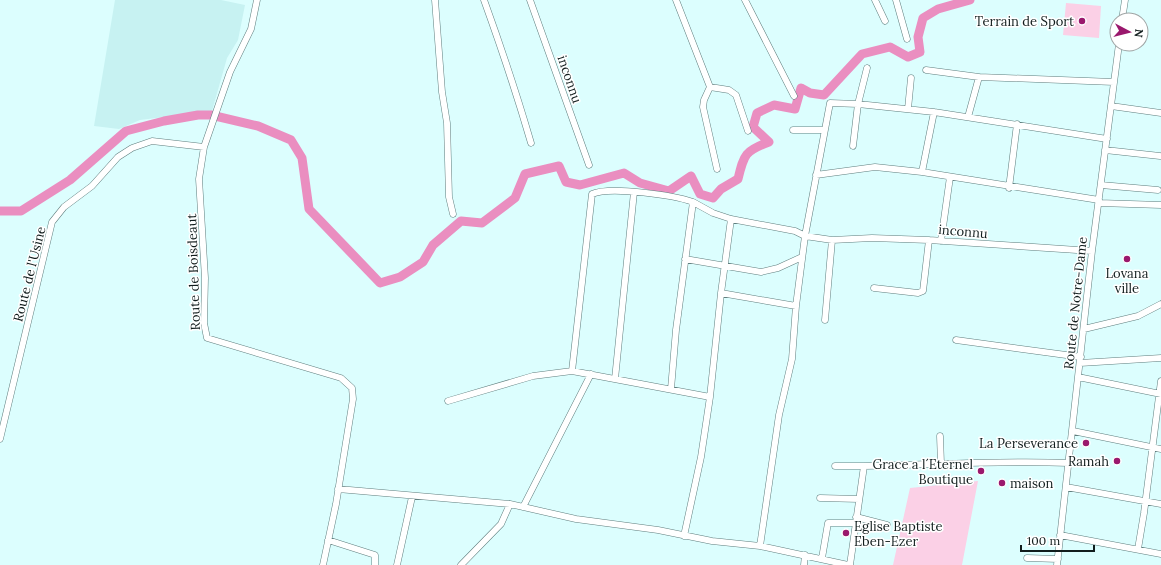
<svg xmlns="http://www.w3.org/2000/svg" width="1161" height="565" font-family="Lora,serif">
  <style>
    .built { fill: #c7f2f2 }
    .green { fill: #fbd0e6 }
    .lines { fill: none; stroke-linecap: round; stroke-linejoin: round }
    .river { stroke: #ea8ec0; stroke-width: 9 }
    .minor-casing { stroke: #5f7e7e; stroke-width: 7 }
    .minor { stroke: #fff; stroke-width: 6 }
    .poi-dot { fill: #9a186d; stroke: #fff; stroke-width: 1.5 }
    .labels { text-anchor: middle; stroke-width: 3; stroke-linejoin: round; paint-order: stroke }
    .poi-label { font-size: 13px; fill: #111d1d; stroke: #fff; text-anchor: end }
    .street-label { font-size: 13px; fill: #111d1d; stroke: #fff }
  </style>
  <rect width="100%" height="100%" fill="#dcfefe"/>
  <path class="built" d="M115,0H221L245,5L238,40L227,58L212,111L140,120L119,129L94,126Z"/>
  <path class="green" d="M1066,3L1101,6L1099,38L1063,35Z
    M978,481L962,565H893L910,488Z"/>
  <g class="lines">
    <path class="river" d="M0,211H21L70,180L126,131L164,121L198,115H211L258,126L291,140L302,158L309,209L380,283L400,277L423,262L433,245L461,221L482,223L515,198L525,174L559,166L566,182L580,185L624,173L640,183L669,191L691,176L700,194L713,198L721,189L738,179C744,154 745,151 769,142L753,127L757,113L774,105L795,109L801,88L810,93L824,95L862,54L890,47L908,57L920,52L918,37L923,18L938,9L970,0"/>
    <defs>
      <path id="minor" d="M257,0L251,29L230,72L204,147L199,179L205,278L204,323L207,338L341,378L352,388L353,399L336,504L323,565
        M435,0L442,92L447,123L449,197L453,214
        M484,0C501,47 517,95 531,143
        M530,0L589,165
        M676,0L710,87L704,100L703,107L717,169
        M745,0L794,96
        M875,0L885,21
        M896,0L907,39
        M1122,20L1125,0
        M926,70L979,77
        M710,87L729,90L736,95L748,131
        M1111,106L1161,113
        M908,109L911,78
        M934,112L922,172L1099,200
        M968,117L979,77L1114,82
        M793,130H824
        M853,146L858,104L934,112L1107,139
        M1105,150L1160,156
        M816,175L875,167L922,172
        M1101,185L1158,190
        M1009,188L1017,124
        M1099,203L1161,205
        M941,241L950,177
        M685,259L761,272L778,268L802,257
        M874,288L918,293L923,291L929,240
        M721,293L731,219
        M825,320L832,240
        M1084,329L1138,316L1161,304
        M956,340L1081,357
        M1080,363L1161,358
        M572,371L592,194C610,186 673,195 693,202
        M1078,377L1161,394
        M615,379L634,192
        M671,389L676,330L693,202L713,213L731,219L795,231L805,236L832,240L872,238L929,240L1092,251
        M448,401L533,376L572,371L710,397L721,293L796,306
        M1073,431L1161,449
        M940,436L941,464
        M0,439L52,222L64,207L92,186L118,157L132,148L152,141L204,147
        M835,466H864
        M1066,487L1161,504
        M338,489L510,504L576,519L658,530L712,541L760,546L848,565
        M820,498L859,499
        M523,507L591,374
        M856,517L887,525
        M1060,535L1161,554
        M684,536L701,457L710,397
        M328,540L375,555V565
        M760,546L779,415L792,359L796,306L805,236L830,103L858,104L867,68
        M1138,549L1144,513L1161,381
        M822,558L828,523H856
        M1027,558L1058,559
        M397,565L412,497
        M461,565L501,524L510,504
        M804,565L805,555
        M850,565L864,466C932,465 1000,460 1069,463
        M1057,565L1092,251L1119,44"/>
    </defs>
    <use href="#minor" class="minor-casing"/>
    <use href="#minor" class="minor"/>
  </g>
  <g class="poi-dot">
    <circle cx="1082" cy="21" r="4"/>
    <circle cx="1127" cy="259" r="4"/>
    <circle cx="1086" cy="443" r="4"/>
    <circle cx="1117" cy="461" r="4"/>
    <circle cx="981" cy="471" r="4"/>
    <circle cx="1002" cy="483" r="4"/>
    <circle cx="846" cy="533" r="4"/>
  </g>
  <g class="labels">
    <g class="poi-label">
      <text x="1074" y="26">Terrain de Sport</text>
      <text x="1127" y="278" text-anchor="middle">Lovana<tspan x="1127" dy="15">ville</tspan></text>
      <text x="1078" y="448">La Perseverance</text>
      <text x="1109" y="466">Ramah</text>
      <text x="973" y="469">Grace a l´Eternel<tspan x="973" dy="15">Boutique</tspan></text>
      <text x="1010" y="488" text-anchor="start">maison</text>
      <text x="854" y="531" text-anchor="start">Eglise Baptiste<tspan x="854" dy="15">Eben-Ezer</tspan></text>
    </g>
    <g class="street-label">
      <text transform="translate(570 79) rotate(71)" y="5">inconnu</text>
      <text transform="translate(963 231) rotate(5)" y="5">inconnu</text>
      <text transform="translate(193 272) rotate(-92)" y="5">Route de Boisdeaut</text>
      <text transform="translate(29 274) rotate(-76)" y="5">Route de l'Usine</text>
      <text transform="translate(1075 303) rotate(-84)" y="5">Route de Notre-Dame</text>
    </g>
  </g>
  <g transform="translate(1129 32) rotate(97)"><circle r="19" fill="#ffffff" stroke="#a0a5a5"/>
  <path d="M0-3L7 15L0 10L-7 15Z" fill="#9a186d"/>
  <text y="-6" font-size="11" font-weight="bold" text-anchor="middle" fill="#111d1d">N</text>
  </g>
  <path d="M1021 545v6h73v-6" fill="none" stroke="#111d1d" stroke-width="2"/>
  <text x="1027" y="545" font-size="12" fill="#111d1d" stroke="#ffffff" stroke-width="3" paint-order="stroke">100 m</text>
</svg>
